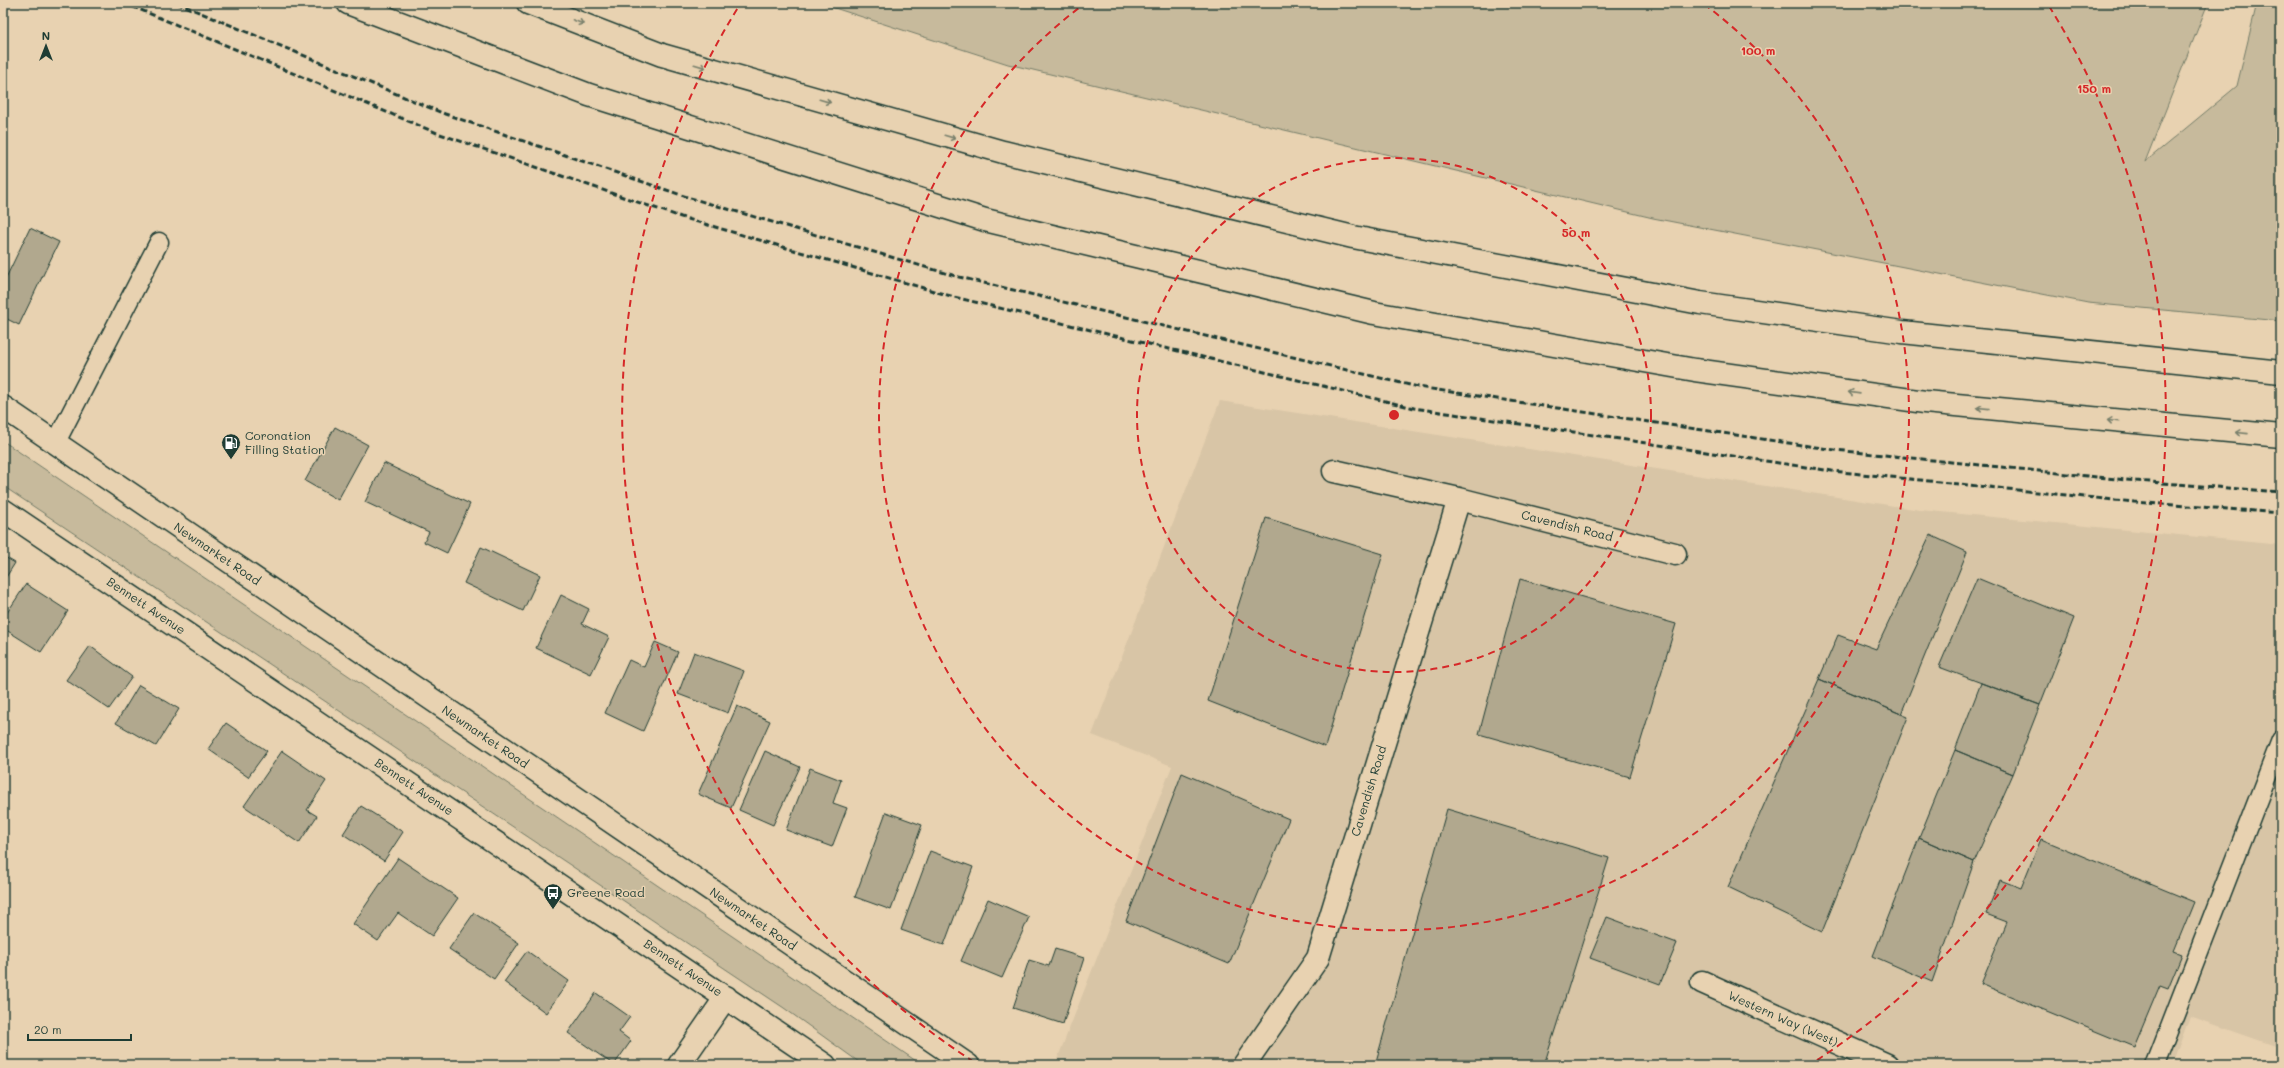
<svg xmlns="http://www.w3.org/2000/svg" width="2284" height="1068" font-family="Mali,sans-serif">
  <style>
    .built { fill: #d8c5a6 }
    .green { fill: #c7ba9c; stroke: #737c68 }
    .building { fill: #b1a88e; stroke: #1f3d34 }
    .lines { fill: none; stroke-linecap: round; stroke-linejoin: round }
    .lane-casing { stroke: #1f3d34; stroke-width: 21 }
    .street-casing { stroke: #1f3d34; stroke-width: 25 }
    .primary-casing { stroke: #1f3d34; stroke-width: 25 }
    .highway-casing { stroke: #1f3d34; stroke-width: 25 }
    .lane { stroke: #e8d2b1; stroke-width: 18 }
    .street { stroke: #e8d2b1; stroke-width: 22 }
    .primary { stroke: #e8d2b1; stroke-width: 22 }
    .highway { stroke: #e8d2b1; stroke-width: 22 }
    .rail { stroke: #1f3d34; stroke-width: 3; stroke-dasharray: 6 3; stroke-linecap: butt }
    .oneway { stroke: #79806c }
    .ring { fill: none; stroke: #d62828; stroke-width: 2; stroke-dasharray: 7 5 }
    .labels { text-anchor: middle; stroke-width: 3; stroke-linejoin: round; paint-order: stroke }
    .poi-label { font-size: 12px; fill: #1f3d34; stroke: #e8d2b1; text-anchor: start }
    .street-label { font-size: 12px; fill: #1f3d34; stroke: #e8d2b1 }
    .centre { fill: #d62828; stroke: #e8d2b1; stroke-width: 2 }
    .ring-label { font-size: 12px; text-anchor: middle; font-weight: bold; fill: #d62828; stroke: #e8d2b1; stroke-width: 3; stroke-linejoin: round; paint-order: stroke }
  </style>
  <rect width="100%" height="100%" fill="#e8d2b1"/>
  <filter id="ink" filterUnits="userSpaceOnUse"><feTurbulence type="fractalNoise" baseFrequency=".025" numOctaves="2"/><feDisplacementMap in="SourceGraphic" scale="8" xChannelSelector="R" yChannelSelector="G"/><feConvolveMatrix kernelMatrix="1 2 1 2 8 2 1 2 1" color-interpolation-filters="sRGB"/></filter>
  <g filter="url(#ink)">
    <path class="built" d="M1220,401L1920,510L2281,545V1048L2190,1016L2172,1065H1055L1172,766L1092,735Z"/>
    <path class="green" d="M819,3H2208L2145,162L2237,86L2257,3H2281V321L2088,303L1653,218L1008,64Z
      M3,441L922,1065H863L784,1008L3,486Z"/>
    <path class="building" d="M30,228L59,242L19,325L3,317V284Z
      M335,427L368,445L338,500L305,481Z
      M384,463L470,504L447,553L424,542L429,532L365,502Z
      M1266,518L1383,554L1325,747L1208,701Z
      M1930,535L1967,552L1901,714L1819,679L1838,635L1876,649Z
      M481,547L540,575L523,611L464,583Z
      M3,556L15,563L3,582Z
      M1977,578L2074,618L2040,705L1939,667Z
      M1520,579L1676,624L1630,777L1479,734Z
      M26,584L68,611L41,652L3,628V619Z
      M561,595L589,609L582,624L609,637L591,674L536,648Z
      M655,642L678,652L643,731L605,713L629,660L644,667Z
      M90,646L132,677L109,709L66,680Z
      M694,652L744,671L728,713L678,694Z
      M1819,679L1908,717L1822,932L1728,887Z
      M1981,683L2040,705L2013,774L1955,750Z
      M139,685L179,709L156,746L116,723Z
      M737,706L770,721L731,808L698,794Z
      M226,723L267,751L248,777L208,749Z
      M1955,750L2013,774L1974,862L1919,838Z
      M282,751L326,781L307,810L317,816L299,843L244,806Z
      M765,751L800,767L773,825L739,810Z
      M810,768L841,780L833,803L847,808L832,847L786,830Z
      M1182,773L1289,819L1229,964L1126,921Z
      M361,806L403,832L384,861L343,834Z
      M1447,809L1609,858L1544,1065H1375Z
      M886,812L922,825L891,910L855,897Z
      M1919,838L1974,862L1932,982L1873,956Z
      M2041,839L2194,902L2174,951L2182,954L2168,988L2160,985L2134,1047L1981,984L2007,922L1986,914L2000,880L2021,888Z
      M930,851L973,867L944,945L901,930Z
      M398,858L458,898L432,936L398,913L378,941L353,924Z
      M988,899L1029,917L1002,978L961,961Z
      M474,913L519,943L494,979L449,949Z
      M1607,917L1677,943L1660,984L1590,958Z
      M1055,949L1084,958L1063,1024L1013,1008L1029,960L1049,966Z
      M527,951L569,981L546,1013L504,982Z
      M596,993L630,1017L619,1032L631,1041L614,1065L568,1033Z"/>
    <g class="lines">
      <defs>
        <path id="lane" d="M55,444L159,242
          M2155,1065L2281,740"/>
        <path id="street" d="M1334,471L1459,499L1675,554
          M3,510L825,1065
          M1702,982L1887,1065
          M679,1065L726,997
          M1244,1065L1318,958L1459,499"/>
        <path id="primary" d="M3,407L968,1065"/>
        <path id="highway" d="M348,3L589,95L985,220L1374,313L1695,370L1925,402L2281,436
          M528,3L662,55L1003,152L1353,237L1700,303L1902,332L2281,372"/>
      </defs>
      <use href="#lane" class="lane-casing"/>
      <use href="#street" class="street-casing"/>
      <use href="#primary" class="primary-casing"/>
      <use href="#highway" class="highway-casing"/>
      <use href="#lane" class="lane"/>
      <use href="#street" class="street"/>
      <use href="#primary" class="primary"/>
      <use href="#highway" class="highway"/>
      <path class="rail" d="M124,3L437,133L681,217L954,297L1414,408L1832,471L2134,502L2281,513
        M177,3L445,114L687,197L959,277L1418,387L1835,450L2136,481L2281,492"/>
    </g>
    <defs><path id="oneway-shaft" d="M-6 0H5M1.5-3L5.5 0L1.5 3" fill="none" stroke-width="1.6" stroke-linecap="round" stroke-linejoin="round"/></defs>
    <g class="oneway">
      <use href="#oneway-shaft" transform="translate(578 22) rotate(21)"/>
      <use href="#oneway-shaft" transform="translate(700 66) rotate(16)"/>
      <use href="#oneway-shaft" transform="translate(825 101) rotate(16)"/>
      <use href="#oneway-shaft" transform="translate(950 137) rotate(16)"/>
      <use href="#oneway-shaft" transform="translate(1854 393) rotate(-172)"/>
      <use href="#oneway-shaft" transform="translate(1983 408) rotate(-174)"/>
      <use href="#oneway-shaft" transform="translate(2113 421) rotate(-174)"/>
      <use href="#oneway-shaft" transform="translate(2242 433) rotate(-174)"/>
    </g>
  </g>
  <g class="ring">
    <circle cx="1394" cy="415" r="257"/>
    <path d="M1704 4A515 515 0 1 1 1084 4"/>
    <path d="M974 1062A772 772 0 0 1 739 6M2049 6A772 772 0 0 1 1814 1062"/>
  </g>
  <defs>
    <symbol id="fuel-pin" viewBox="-11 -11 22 30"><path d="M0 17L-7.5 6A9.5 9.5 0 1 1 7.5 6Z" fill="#1f3d34" stroke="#e8d2b1"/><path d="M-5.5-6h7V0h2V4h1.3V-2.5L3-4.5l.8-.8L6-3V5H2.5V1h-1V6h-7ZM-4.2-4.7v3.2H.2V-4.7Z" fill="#fff"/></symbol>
    <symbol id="bus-pin" viewBox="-11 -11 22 30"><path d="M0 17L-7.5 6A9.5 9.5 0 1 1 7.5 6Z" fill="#1f3d34" stroke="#e8d2b1"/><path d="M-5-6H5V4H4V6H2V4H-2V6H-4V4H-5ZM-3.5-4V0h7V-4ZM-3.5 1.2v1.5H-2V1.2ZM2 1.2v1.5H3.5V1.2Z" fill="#fff"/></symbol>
  </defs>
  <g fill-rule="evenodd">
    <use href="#fuel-pin" x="220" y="432" width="22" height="30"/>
    <use href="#bus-pin" x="542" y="882" width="22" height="30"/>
  </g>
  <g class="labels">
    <g class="poi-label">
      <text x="245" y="440">Coronation<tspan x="245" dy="14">Filling Station</tspan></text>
      <text x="567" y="897">Greene Road</text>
    </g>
    <g class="street-label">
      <text transform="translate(1567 526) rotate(14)" y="4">Cavendish Road</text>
      <text transform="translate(217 554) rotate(34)" y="4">Newmarket Road</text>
      <text transform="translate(146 606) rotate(34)" y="4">Bennett Avenue</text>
      <text transform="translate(485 737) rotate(34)" y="4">Newmarket Road</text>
      <text transform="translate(414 787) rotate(34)" y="4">Bennett Avenue</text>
      <text transform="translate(1369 791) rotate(-73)" y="4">Cavendish Road</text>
      <text transform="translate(753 919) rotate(34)" y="4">Newmarket Road</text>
      <text transform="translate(683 968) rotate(34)" y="4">Bennett Avenue</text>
      <text transform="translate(1783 1019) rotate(24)" y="4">Western Way (West)</text>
    </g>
  </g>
  <circle cx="1394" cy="415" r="6" class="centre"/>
  <g class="ring-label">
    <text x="1758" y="55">100 m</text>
    <text x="2094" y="93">150 m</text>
    <text x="1576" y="237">50 m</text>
  </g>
  <rect width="2284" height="1068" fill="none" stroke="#e8d2b1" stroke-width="16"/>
  <rect x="8" y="8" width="2268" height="1052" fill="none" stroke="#1f3d34" stroke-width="1.5" filter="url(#ink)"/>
  <g transform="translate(46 46)" stroke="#e8d2b1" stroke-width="3" paint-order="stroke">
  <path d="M0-3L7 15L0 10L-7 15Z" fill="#1f3d34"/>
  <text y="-6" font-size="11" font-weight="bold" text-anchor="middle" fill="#1f3d34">N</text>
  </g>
  <path d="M28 1034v6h103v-6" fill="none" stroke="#1f3d34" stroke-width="2"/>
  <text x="34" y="1034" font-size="12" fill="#1f3d34" stroke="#e8d2b1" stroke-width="3" paint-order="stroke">20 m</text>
</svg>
